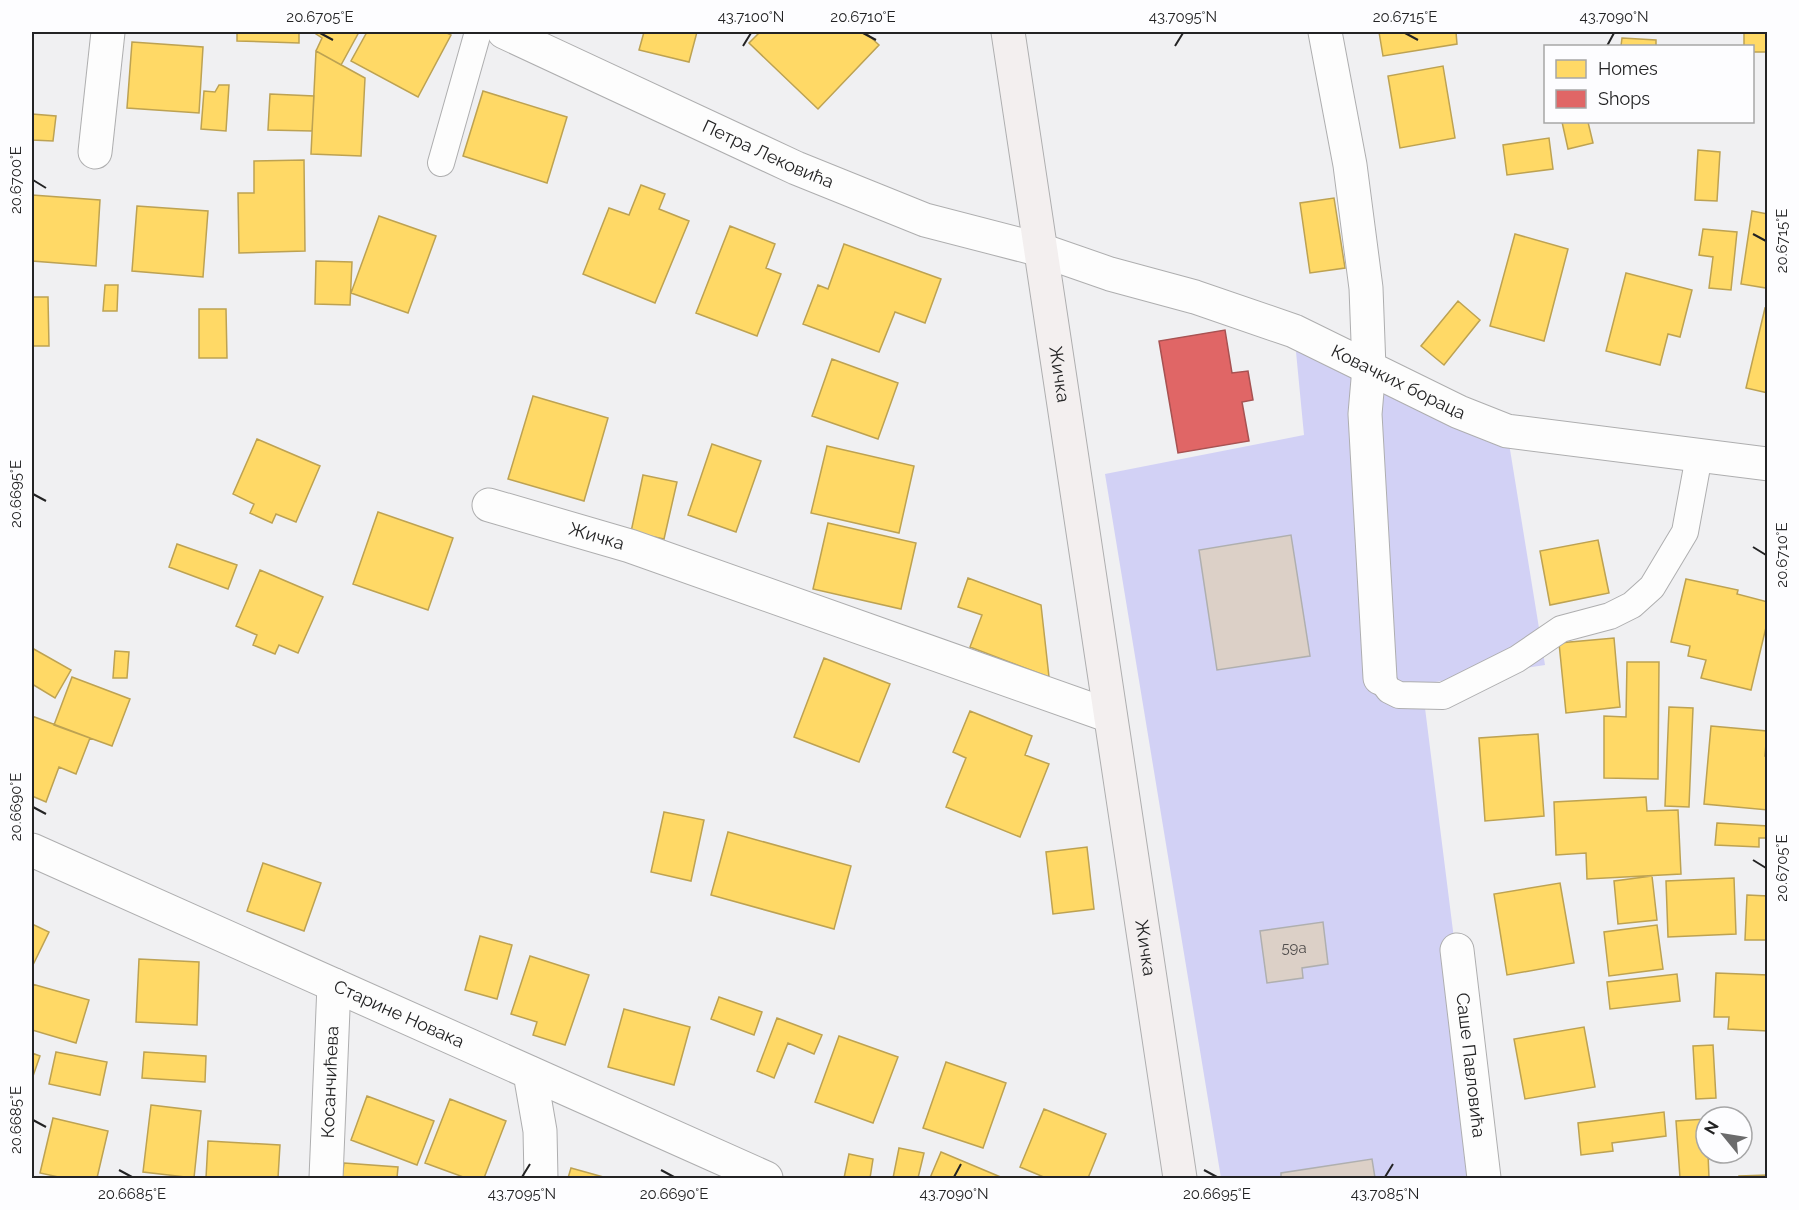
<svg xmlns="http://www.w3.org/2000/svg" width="1799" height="1210" font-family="Raleway,sans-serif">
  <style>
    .green { fill: #d2d1f5 }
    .homes { fill: #ffd966; stroke: #bda252; stroke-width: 1.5 }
    .shops { fill: #e06666; stroke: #a75252; stroke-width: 1.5 }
    .building { fill: #dcd0c7; stroke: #afafaf; stroke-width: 1.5 }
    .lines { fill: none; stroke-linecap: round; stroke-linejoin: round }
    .lane-casing { stroke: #aeaeaf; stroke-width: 28 }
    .street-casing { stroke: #aeaeaf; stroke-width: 35 }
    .secondary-casing { stroke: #aeaeaf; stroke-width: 35 }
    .lane { stroke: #fdfdfd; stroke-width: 26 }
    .street { stroke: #fdfdfd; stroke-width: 33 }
    .secondary { stroke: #f3efef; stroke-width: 33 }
    .ticks { fill: none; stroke: #232324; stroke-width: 2 }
    .labels { text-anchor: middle; stroke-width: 6; stroke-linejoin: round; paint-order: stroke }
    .number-label { font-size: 15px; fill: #514e4d }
    .street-label { font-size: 18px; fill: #232324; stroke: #fdfdff }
    .neatline { fill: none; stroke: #232324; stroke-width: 2 }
    .ticks-label { font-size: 15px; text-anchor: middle; fill: #232324 }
  </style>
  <rect width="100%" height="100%" fill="#f0f0f2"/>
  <path class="green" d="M1294,331L1507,431L1545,665L1422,684L1484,1178H1221L1105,474L1304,435Z"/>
  <path class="homes" d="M237,32H299V43L237,41Z
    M313,32H359L341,65L316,51L322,38Z
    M367,32H445L451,35L418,97L351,61Z
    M644,32H697L689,62L639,50Z
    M760,32H865L879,45L818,109L749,43Z
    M1379,32H1456L1457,44L1383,56Z
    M1744,33H1768V52H1752V46H1744Z
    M1622,38L1656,40V46H1621Z
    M132,42L203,47L199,113L127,108Z
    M316,51L365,78L361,156L311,154Z
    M1443,66L1455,138L1400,148L1388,76Z
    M219,85H229L226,131L201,129L204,91L215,92Z
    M483,91L567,117L547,183L463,156Z
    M270,94L314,96L312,131L268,130Z
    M32,114L56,116L53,141L32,140Z
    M1562,122H1588L1593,143L1568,149Z
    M1549,138L1553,169L1507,175L1503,145Z
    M1698,150L1720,152L1717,201L1695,200Z
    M304,160L305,251L239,253L238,193H254V161Z
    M641,185L665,194L659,209L689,221L655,303L583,274L609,208L629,215Z
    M32,195L100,200L96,266L32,261Z
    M1334,198L1345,268L1310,273L1300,203Z
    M137,206L208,211L203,277L132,271Z
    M1752,211L1768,214L1766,288L1741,284Z
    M379,216L436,236L408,313L351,293Z
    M730,226L775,244L766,268L781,274L757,336L696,313Z
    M1703,229L1737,232L1731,290L1709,288L1713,257L1699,255Z
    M1515,234L1568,249L1544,341L1490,326Z
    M844,244L941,279L925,323L895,312L879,352L803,324L818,285L828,289Z
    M316,261L352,262L350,305L315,304Z
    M1626,273L1692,290L1680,337L1668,334L1660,365L1606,351Z
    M105,285H118L117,311H103Z
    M32,297H48L49,346H32Z
    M1458,301L1480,320L1444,365L1421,346Z
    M1765,308L1768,309V393L1746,388Z
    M199,309H226L227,358H199Z
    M832,359L898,383L878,439L812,416Z
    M533,396L608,418L584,501L508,479Z
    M257,439L320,466L296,522L276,514L272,523L250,513L254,504L233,494Z
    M712,444L761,461L736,532L688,515Z
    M827,446L914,466L899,533L811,513Z
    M643,475L677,482L664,539L631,532Z
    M378,512L453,538L428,610L353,584Z
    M828,523L916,543L901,609L813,589Z
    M1598,540L1609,593L1550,605L1540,551Z
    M177,544L237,565L228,589L169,567Z
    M260,570L323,597L298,653L279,645L275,654L253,645L257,635L236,626Z
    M968,578L1041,605L1049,677L970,647L982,615L958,607Z
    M1686,579L1738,590L1737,594L1768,602V619L1751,690L1701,678L1706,660L1688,656L1690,646L1671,642Z
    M1614,638L1620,707L1566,713L1559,643Z
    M32,648L71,670L55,698L32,684Z
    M115,651L129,652L127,678H113Z
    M824,658L890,684L859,762L794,737Z
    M1627,662H1659L1658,779L1604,778V716L1626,717Z
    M72,677L130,699L112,746L54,725Z
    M1669,707L1693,708L1689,807L1665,806Z
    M970,711L1032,736L1025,755L1049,764L1020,837L946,807L966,758L953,752Z
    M32,716L90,738L76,774L59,767L46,802L32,796Z
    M1711,726L1767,731L1765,756H1768V810L1704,804Z
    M1538,734L1544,816L1485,821L1479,738Z
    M1646,797L1647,811L1678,810L1681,874L1587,879L1586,853L1556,855L1554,802Z
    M664,812L704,820L691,881L651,872Z
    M1717,823L1768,826V838H1759V847L1715,845Z
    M728,832L851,866L834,929L711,895Z
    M1087,847L1094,909L1053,914L1046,852Z
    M263,863L321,883L304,931L247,911Z
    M1652,876L1657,920L1618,924L1614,881Z
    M1734,878L1736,934L1668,937L1666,881Z
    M1560,883L1574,963L1507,975L1494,894Z
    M1747,895L1768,896V940H1745Z
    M32,924L49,932L32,967Z
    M1657,925L1663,969L1609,976L1604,932Z
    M480,936L512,945L497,999L465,990Z
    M530,956L589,975L565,1045L533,1035L537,1022L511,1014Z
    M139,959L199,962L197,1025L136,1022Z
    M1716,973L1768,975V1031L1728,1029L1729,1017H1714Z
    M1677,974L1680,1001L1610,1009L1607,982Z
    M32,984L89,1000L76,1043L32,1030Z
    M719,997L762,1012L754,1035L711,1019Z
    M624,1009L690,1027L674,1085L608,1067Z
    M777,1018L822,1035L814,1054L788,1043L774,1078L757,1071Z
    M1584,1027L1595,1087L1525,1099L1514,1039Z
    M839,1036L898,1057L873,1123L815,1102Z
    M1713,1045L1716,1098L1696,1099L1693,1046Z
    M56,1052L107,1062L100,1095L49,1084Z
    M144,1052L206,1056L205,1082L142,1078Z
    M32,1053L40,1056L32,1079Z
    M946,1062L1006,1083L983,1148L923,1128Z
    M367,1096L434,1121L417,1165L351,1140Z
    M450,1099L506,1121L484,1178H466L425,1163Z
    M151,1105L201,1111L194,1178L143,1172Z
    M1044,1109L1106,1134L1088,1178H1046L1020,1167Z
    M1664,1112L1666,1136L1612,1143L1613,1151L1581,1155L1578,1123Z
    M53,1118L108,1131L97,1178H63L40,1173Z
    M1706,1119V1153H1708L1709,1178H1680L1676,1121Z
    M208,1141L280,1145L278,1178H206Z
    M899,1148L924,1153L918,1178H893Z
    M941,1152L1003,1178H930Z
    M849,1154L873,1159L870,1178H844Z
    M344,1163L398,1167L397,1178H342Z
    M571,1168L607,1178H568Z
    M1768,1175V1178H1739V1176Z"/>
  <path class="shops" d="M1225,330L1232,373L1248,371L1253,400L1242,402L1249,441L1178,453L1159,341Z"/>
  <path class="building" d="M1291,535L1310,656L1217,670L1199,550Z
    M1323,922L1328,964L1302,968L1303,978L1267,983L1260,931Z
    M1372,1159L1375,1178H1281V1173Z"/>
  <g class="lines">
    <defs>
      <path id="lane" d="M441,163L478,32
        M1380,678L1389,690L1399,695L1443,696L1517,659L1561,629L1610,616L1632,605L1652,587L1685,532L1699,456"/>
      <g id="street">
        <path id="s1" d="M504,32L796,168L925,220L1041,250L1110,274L1195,297L1294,331L1459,412L1507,431L1768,464"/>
        <path d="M1325,32L1350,165L1366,288L1369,368L1365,414L1380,678"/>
        <path d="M95,152L108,32"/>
        <path id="s2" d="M489,505L630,546L1110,716"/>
        <path id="s3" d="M32,850L766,1178"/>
        <path id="s4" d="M1457,950L1484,1178"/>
        <path d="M530,1073L540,1131L541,1178"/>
        <path id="s5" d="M326,1178L334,985"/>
      </g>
      <g id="secondary">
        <path id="s6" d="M1008,32L1180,1178"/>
      </g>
    </defs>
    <use href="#lane" class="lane-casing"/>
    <use href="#street" class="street-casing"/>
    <use href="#secondary" class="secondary-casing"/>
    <use href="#lane" class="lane"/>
    <use href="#street" class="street"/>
    <use href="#secondary" class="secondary"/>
  </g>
  <path class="ticks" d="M320,33L333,40M863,33L876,40M1405,33L1418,40M743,46L751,33M1175,46L1183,33M1607,46L1614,33M33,180L46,188M1753,234L1766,241M33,494L46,501M1753,547L1766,555M33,807L46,814M1753,860L1766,868M33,1120L46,1127M119,1170L132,1177M661,1170L674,1177M1204,1170L1217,1177M522,1177L530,1164M954,1177L961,1164M1385,1177L1393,1164"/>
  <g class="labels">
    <g class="number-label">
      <text x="1294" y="953">59a</text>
    </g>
    <g class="street-label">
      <text dy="6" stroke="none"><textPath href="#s1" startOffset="291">Петра Лековића</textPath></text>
      <text dy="6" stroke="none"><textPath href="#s6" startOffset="346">Жичка</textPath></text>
      <text dy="6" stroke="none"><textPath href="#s1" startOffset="963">Ковачких бораца</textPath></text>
      <text dy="6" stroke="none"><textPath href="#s2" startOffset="112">Жичка</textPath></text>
      <text dy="6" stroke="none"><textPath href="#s6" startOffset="926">Жичка</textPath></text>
      <text dy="6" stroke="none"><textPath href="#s3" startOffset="402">Старине Новака</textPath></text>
      <text dy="6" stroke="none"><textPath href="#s4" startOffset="116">Саше Павловића</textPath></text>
      <text dy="6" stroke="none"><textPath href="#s5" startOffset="96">Косанчићева</textPath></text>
    </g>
  </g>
  <rect width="1799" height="1210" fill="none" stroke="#fdfdff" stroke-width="66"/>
  <rect x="1544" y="45" width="210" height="78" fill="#fdfdff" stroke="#a6a6a7" stroke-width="1.5"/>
  <rect x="1556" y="60" width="30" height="18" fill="#ffd966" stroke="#a6a6a7" stroke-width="1.5"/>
  <text x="1598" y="75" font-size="18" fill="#232324">Homes</text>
  <rect x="1556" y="90" width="30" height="18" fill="#e06666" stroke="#a6a6a7" stroke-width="1.5"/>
  <text x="1598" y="105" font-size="18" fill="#232324">Shops</text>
  <g transform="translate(1724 1135) rotate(300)"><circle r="28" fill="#fdfdff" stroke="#a6a6a7" stroke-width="1.5"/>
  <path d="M0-4.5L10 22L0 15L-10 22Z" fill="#6b6b6c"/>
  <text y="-9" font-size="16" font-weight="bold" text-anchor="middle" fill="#232324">N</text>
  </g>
  <rect x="33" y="33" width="1733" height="1144" class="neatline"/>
  <g class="ticks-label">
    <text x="320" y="22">20.6705°E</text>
    <text x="751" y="22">43.7100°N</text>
    <text x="863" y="22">20.6710°E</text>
    <text x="1183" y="22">43.7095°N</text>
    <text x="1405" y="22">20.6715°E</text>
    <text x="1614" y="22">43.7090°N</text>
    <text transform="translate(16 180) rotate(-90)" y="5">20.6700°E</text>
    <text transform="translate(1782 241) rotate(-90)" y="5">20.6715°E</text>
    <text transform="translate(16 494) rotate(-90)" y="5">20.6695°E</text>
    <text transform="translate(1782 555) rotate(-90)" y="5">20.6710°E</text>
    <text transform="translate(16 807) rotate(-90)" y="5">20.6690°E</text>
    <text transform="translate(1782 868) rotate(-90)" y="5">20.6705°E</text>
    <text transform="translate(16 1120) rotate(-90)" y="5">20.6685°E</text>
    <text x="132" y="1199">20.6685°E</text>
    <text x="522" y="1199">43.7095°N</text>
    <text x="674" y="1199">20.6690°E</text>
    <text x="954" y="1199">43.7090°N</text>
    <text x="1217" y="1199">20.6695°E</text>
    <text x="1385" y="1199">43.7085°N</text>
  </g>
</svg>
